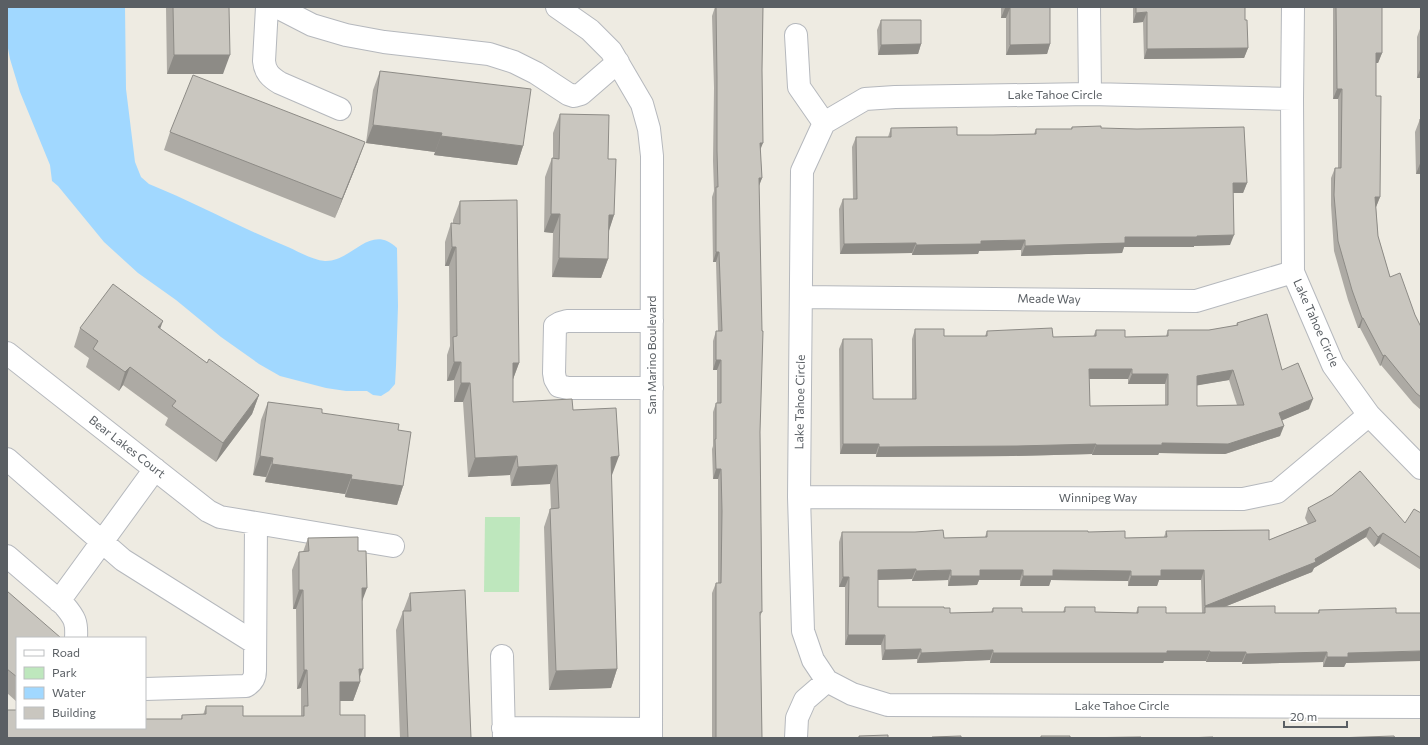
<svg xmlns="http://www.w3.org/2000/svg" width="1428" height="745" font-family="Commissioner,sans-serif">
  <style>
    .green { fill: #bee7bd }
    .water { fill: #a1d8ff }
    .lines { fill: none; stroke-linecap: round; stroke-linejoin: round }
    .minor-casing { stroke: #b5b8bd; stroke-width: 24 }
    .minor { stroke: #fff; stroke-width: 22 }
    .wall { fill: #adaaa4; fill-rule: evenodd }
    .shaded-wall { fill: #8d8b86 }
    .building { fill: #c9c6bf; stroke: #8d8b86; fill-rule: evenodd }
    .labels { text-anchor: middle; stroke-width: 4; stroke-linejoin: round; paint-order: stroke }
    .street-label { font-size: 12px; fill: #5a5f64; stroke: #fff }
  </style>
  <rect width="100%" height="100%" fill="#eeebe2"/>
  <path class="green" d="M485,517H520L519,592H484Z"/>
  <path class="water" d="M7,7H125L126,89L135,162L141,177L149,184C196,203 241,228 288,247C299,252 313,260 325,261C352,262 370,222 397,248L398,306L396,366L395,384L389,391L381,396L373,395L367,391H346L326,388L280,376L259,364L221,337L176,300L138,273L104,242L58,186L52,181L50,165L20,92L10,59L7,43Z"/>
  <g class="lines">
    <defs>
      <path id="minor" d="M267,7L264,61C265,72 270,77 280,83L340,109
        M277,7L312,25L346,35L384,42L489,54L514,62L536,73L568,94L574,96L581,94L618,62
        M557,7L590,30L611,51L642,104L649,129L652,156L651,738
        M1089,7L1090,94
        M1293,7L1292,99L1293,272L1333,365L1369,415L1421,468
        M796,35L799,87L824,123L802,171L799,497L803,631L813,660L827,681L805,700L797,718L796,738
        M824,123L865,99L895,97L1090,94L1292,99
        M801,297L1196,301L1293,272
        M7,353L208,511L220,517L393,546
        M652,388H568L559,386L555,379L554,373L555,326L560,323L567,321H652
        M7,459L123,560L255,643
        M799,497L1243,499L1277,492L1369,415
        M7,556L64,605C75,618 77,622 76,638
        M59,601L155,469
        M502,656L504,738
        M827,681L852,694L888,705L1421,707
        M145,689L246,686C253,682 255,678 255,671L256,524
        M503,728L651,729"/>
    </defs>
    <use href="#minor" class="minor-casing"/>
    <use href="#minor" class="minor"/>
  </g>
  <path class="wall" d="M166,7H229L223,74H167Z
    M715,7H763L760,149L762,178L759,186L760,432L762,612L760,616L762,738H712V593L716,583H718V479H713L712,449L713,446V412L716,403H717V370H713V341L716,331H718L716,262H713L712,197L714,191L713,161L714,88L712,16Z
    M1001,7H1050V44L1047,54L1006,55V18H1001Z
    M1133,7H1245V20L1248,48L1244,58L1144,59L1143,22L1133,23Z
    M1333,7H1382V53L1378,63H1376V96L1380,197L1376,207L1378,236L1390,277L1415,315L1421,327V410L1413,403L1381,365L1380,366L1360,328H1358L1348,300L1334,251L1331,205V178L1335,168H1338V99H1333Z
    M881,20L921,44L918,54L878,55L877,30Z
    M1421,26V78H1417V37Z
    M380,71L523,146L517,165L434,155L435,152L366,143L373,90Z
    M560,114L608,159L614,215L608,232V259L601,278L552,277L553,233L544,232L545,177L552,158H553V133Z
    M1420,119H1421V174H1416L1415,132Z
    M1072,127L1101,128L1247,183L1243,193H1233L1230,245L1194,246V247H1124L1122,253L1086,254L1021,256V250L979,251L978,254L912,255V253L840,254L839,209L843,199H853L852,147L856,137H888L891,128L957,135H993L1034,134L1036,129H1071Z
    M170,132L358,161L335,218L164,150Z
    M460,201L519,363L513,379V402L573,410L612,475H611L617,669L611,688L549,690L544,527L550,509H551L550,484L511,486L510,475L468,477L463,402H454V380L447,381V355L450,346L449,266H445V242L451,223H453V220Z
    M1237,323L1282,370L1309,409L1282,420L1280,436L1225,454L1159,453L1158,455H1092V454L1013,456L876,457V454H840L839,349L843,339L873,399H912V339L915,329L944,336H985L987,331L1053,337H1093L1096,330L1125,337L1166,336L1168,330H1209L1236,326ZM1089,379H1128V384H1165V405L1090,406ZM1229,380L1237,405L1197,406V385Z
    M80,328L160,329L207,363L259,395L252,414L216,462L165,425L168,418L123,385L119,391L86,367L89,358L74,347Z
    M268,402L398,430L403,486L397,505L345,497V494L265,482L266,477L253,475L261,420Z
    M1308,508L1405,523L1421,513V570L1379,543L1374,547L1366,537L1314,568L1312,572L1224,607L1275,613H1318L1319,610L1393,661L1346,663L1344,667H1323V662L1242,664V662H1206V661H1164L1163,663H990V660L917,663V659L882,660L881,645H845V587H839V542L842,532L944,538L985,537L987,531L1088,532L1125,538L1164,537L1166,531L1269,540L1308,524L1305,518ZM912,579V581L948,580V586L977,585L979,580H1020V586H1049L1051,580L1128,581V586H1157L1159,580H1201L1202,613H1166L1138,607L1136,613L1095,612L1065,607L1063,612H1022L993,608L991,612L950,613L944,608L878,607V580Z
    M308,538L358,551L362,601L360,682L353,701H340V715L17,728L181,719L182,715H203L206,706L243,716H301V688L297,689L296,609H293L292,570L299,552H303Z
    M7,591L17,638V702L7,693Z
    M410,593L471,738H400L396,630Z"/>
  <path class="shaded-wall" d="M1005,8H1010L1006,18H1001Z
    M1147,12L1143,22L1133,23L1136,13Z
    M921,44L918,54L878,55L881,45Z
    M1050,44L1047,54L1006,55L1010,45Z
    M1248,48L1244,58L1144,59L1147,49Z
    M1376,53H1382L1378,63H1372Z
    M174,55H230L223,74H167Z
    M1421,67V78H1417Z
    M1337,89H1342L1338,99H1333Z
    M373,125L442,133L435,152L366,143Z
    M441,136L523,146L517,165L434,155Z
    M365,142L358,161L335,218L342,199Z
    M760,143H763L759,153Z
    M1421,161V174H1416Z
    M759,178H762L758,188Z
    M1233,183H1247L1243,193H1229Z
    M1375,197H1380L1376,207H1371Z
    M551,214H560L553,233L544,232Z
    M609,215H614L608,234Z
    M1234,235L1230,245L1194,246V247H1124L1122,253L1021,256L1025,246L1125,237Z
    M1025,240L1021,250L979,251L978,254L912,255L916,245L981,241Z
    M916,243L912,253L840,254L844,244Z
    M452,247H456L449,266H445Z
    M716,252H719L716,262H713Z
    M559,258L608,259L601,278L552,277Z
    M1362,318H1363L1360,328H1358Z
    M163,321L156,340L158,327Z
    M1385,355L1381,365L1380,366L1383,356Z
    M716,360H721L717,370H713Z
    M454,362H461L454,380L447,381Z
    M513,363H519L512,382Z
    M130,367L123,385L119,391L125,372Z
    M1089,369H1132L1128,379H1086Z
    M1233,370L1229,380L1194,386L1197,376Z
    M1132,374H1168L1165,384H1128Z
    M461,383H470L463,402H454Z
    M259,395L252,414L216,462L223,443Z
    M1313,399L1309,409L1276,423L1279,413Z
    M1284,426L1280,436L1225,454L1159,453L1158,455H1092L1096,445L1162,443Z
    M843,444H879L876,454H840Z
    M1096,444L1092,454L1013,456L876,457L879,447Z
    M260,456L273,458L266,477L253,475Z
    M517,456L510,475L468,477L475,458Z
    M619,456L612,475H604L611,457Z
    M272,464L352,475L345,494L265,482Z
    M557,465L550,484L511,486L518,467Z
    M716,469H721L718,479H713Z
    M351,479L403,486L397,505L345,497Z
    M1370,527L1366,537L1314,568L1312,572L1204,615L1205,613V607L1202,616L1205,606L1315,559Z
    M1383,533L1379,543L1374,547L1378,537Z
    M916,569L912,579L874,580L878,570Z
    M951,570L948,580L912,581L916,571Z
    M980,570H1023L1020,580H979L977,585L948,586L951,576Z
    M1053,570L1131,571L1128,581L1051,580L1049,586H1020L1023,576Z
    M1161,570H1204L1201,580H1159L1157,586H1128L1131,576Z
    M843,577H849L845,587H839Z
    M362,588H367L360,607Z
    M299,590H303L296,609H293Z
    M848,635H885L881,645H845Z
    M921,649L917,659L882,660L885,650Z
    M993,650L990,660L917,663L921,653Z
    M1167,651H1210L1206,661H1164L1163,663H990L993,653Z
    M1421,651V661L1346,663L1344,667H1323L1327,657L1348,653Z
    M1210,652H1246L1242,662H1206Z
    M1327,652L1323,662L1242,664L1246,654Z
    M359,669H363L358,682H360L353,701H333L340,682Z
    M617,669L611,688L549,690L556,671Z
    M304,670H307L301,688L297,689Z"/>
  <path class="building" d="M173,7H229L230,55H174Z
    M716,7H763L762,70L763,143H760L762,178H759L762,331H763L760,432L762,612H760L762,738H716V583H721L722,511L721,469H716L715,439H716V403H721V360H716V331H722L719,252H716V187H718L717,151V78Z
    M1005,7H1050V44L1010,45V8H1005Z
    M1136,7H1245V20H1247L1248,48L1147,49V12L1136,13Z
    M1336,7H1382V53H1376V96H1381L1380,197H1375L1378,236L1390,277L1400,273L1415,315L1421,327V397L1416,393L1385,355L1383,356L1363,318H1362L1352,290L1338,241L1334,195L1335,168H1341L1342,89H1337Z
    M881,20H921V44L881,45Z
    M380,71L531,89L523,146L441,136L442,133L373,125Z
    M193,75L365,142L342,199L170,132Z
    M560,114L609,115L608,159H616L614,215H609L608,259L559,258L560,214H551L552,158L559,159Z
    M1420,119H1421V161Z
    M1101,126V128L1137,129L1244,127L1247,183H1233L1234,235L1197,236V237H1125V243L1089,244L1025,246V240L981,241V244L916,245V243L844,244L843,199H857L856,137H891V128L957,127V135H993L1036,134V129H1072V127Z
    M517,200L519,363H513V402L572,399L573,410L616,408L619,456L611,457L617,669L556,671L550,509L559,508L557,465L518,467L517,456L475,458L470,383H461V362H454L453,337L457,336L456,247H452L451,223L460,224V201Z
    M113,284L163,321L158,327L207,363L209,359L259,395L223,443L172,406L176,401L130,367L125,372L93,349L98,341L80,328Z
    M1267,314L1282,370L1298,363L1313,399L1279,413L1284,426L1228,444L1162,443V445H1096V444L1017,446L879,447V444H843V339H872L873,399H916L915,329H944V336H987V331L1052,328L1053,337L1096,336V330H1125V337L1168,336V330H1209L1238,325L1237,323ZM1089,369H1132V374H1168V405L1090,406ZM1233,370L1244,405L1197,406V376Z
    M268,402L322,409V413L399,424L398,430L411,432L403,486L351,479L352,475L272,464L273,458L260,456Z
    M1360,471L1405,523L1414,509L1421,513V558L1383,533L1378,537L1370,527L1315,559L1316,562L1205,606L1204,570H1161V576H1131V571L1053,570V576H1023V570H980V576H951V570L916,571V569L878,570V607H944V608H950V613L993,612V608H1022V612H1065V607H1095V612L1138,613V607H1166V613H1205V607L1275,606V613H1319V610L1396,608V613H1421V651L1348,653V657H1327V652L1246,654V652H1210V651H1167V653H993V650L921,653V649L885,650V635H848L849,577H843L842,532H915L943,530L944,538L987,537V531H1088V532L1125,531V538L1167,537L1166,531L1269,530V540L1316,521L1308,508L1332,495Z
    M358,537V551H366L367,588H362L363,669H359L360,682H340V715H365V738H7V710H17V728H145V719H182V715L206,714V706H243V716H304V706H308L307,670H304L303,590H299V552L309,551L308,538Z
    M465,590L471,738H408L403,611H411L410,593Z
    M7,591L61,638H17V677L7,669Z
    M888,735V738H859V736Z
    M961,736V738H932V737Z
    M1041,736H1070V738H1041Z
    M1394,736L1395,738H1335Z
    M1141,737V738H1071Z
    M1213,737V738H1185Z"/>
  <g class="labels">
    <g class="street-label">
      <text x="1055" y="99">Lake Tahoe Circle</text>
      <text transform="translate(1049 299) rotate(1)" y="4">Meade Way</text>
      <text transform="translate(1316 323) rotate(66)" y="4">Lake Tahoe Circle</text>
      <text transform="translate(652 355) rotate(-90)" y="4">San Marino Boulevard</text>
      <text transform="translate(800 402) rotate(-89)" y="4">Lake Tahoe Circle</text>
      <text transform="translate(127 447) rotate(38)" y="4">Bear Lakes Court</text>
      <text x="1098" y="502">Winnipeg Way</text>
      <text x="1122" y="710">Lake Tahoe Circle</text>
    </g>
  </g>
  <rect width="1428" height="745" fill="none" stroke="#5a5f64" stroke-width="16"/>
  <rect x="16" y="637" width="130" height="92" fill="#ffffff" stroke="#bdbfc1"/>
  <rect x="24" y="650" width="20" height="6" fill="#ffffff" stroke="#bdbfc1"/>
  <text x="52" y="657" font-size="12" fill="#5a5f64">Road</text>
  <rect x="24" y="667" width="20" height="12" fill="#bee7bd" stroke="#bdbfc1"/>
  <text x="52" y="677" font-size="12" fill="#5a5f64">Park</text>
  <rect x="24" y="687" width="20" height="12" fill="#a1d8ff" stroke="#bdbfc1"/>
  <text x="52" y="697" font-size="12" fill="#5a5f64">Water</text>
  <rect x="24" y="707" width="20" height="12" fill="#c9c6bf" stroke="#bdbfc1"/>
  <text x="52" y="717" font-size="12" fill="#5a5f64">Building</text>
  <path d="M1284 721v6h63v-6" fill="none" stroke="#5a5f64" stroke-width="2"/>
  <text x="1290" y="721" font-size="12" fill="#5a5f64" stroke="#ffffff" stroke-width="3" paint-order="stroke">20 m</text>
</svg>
